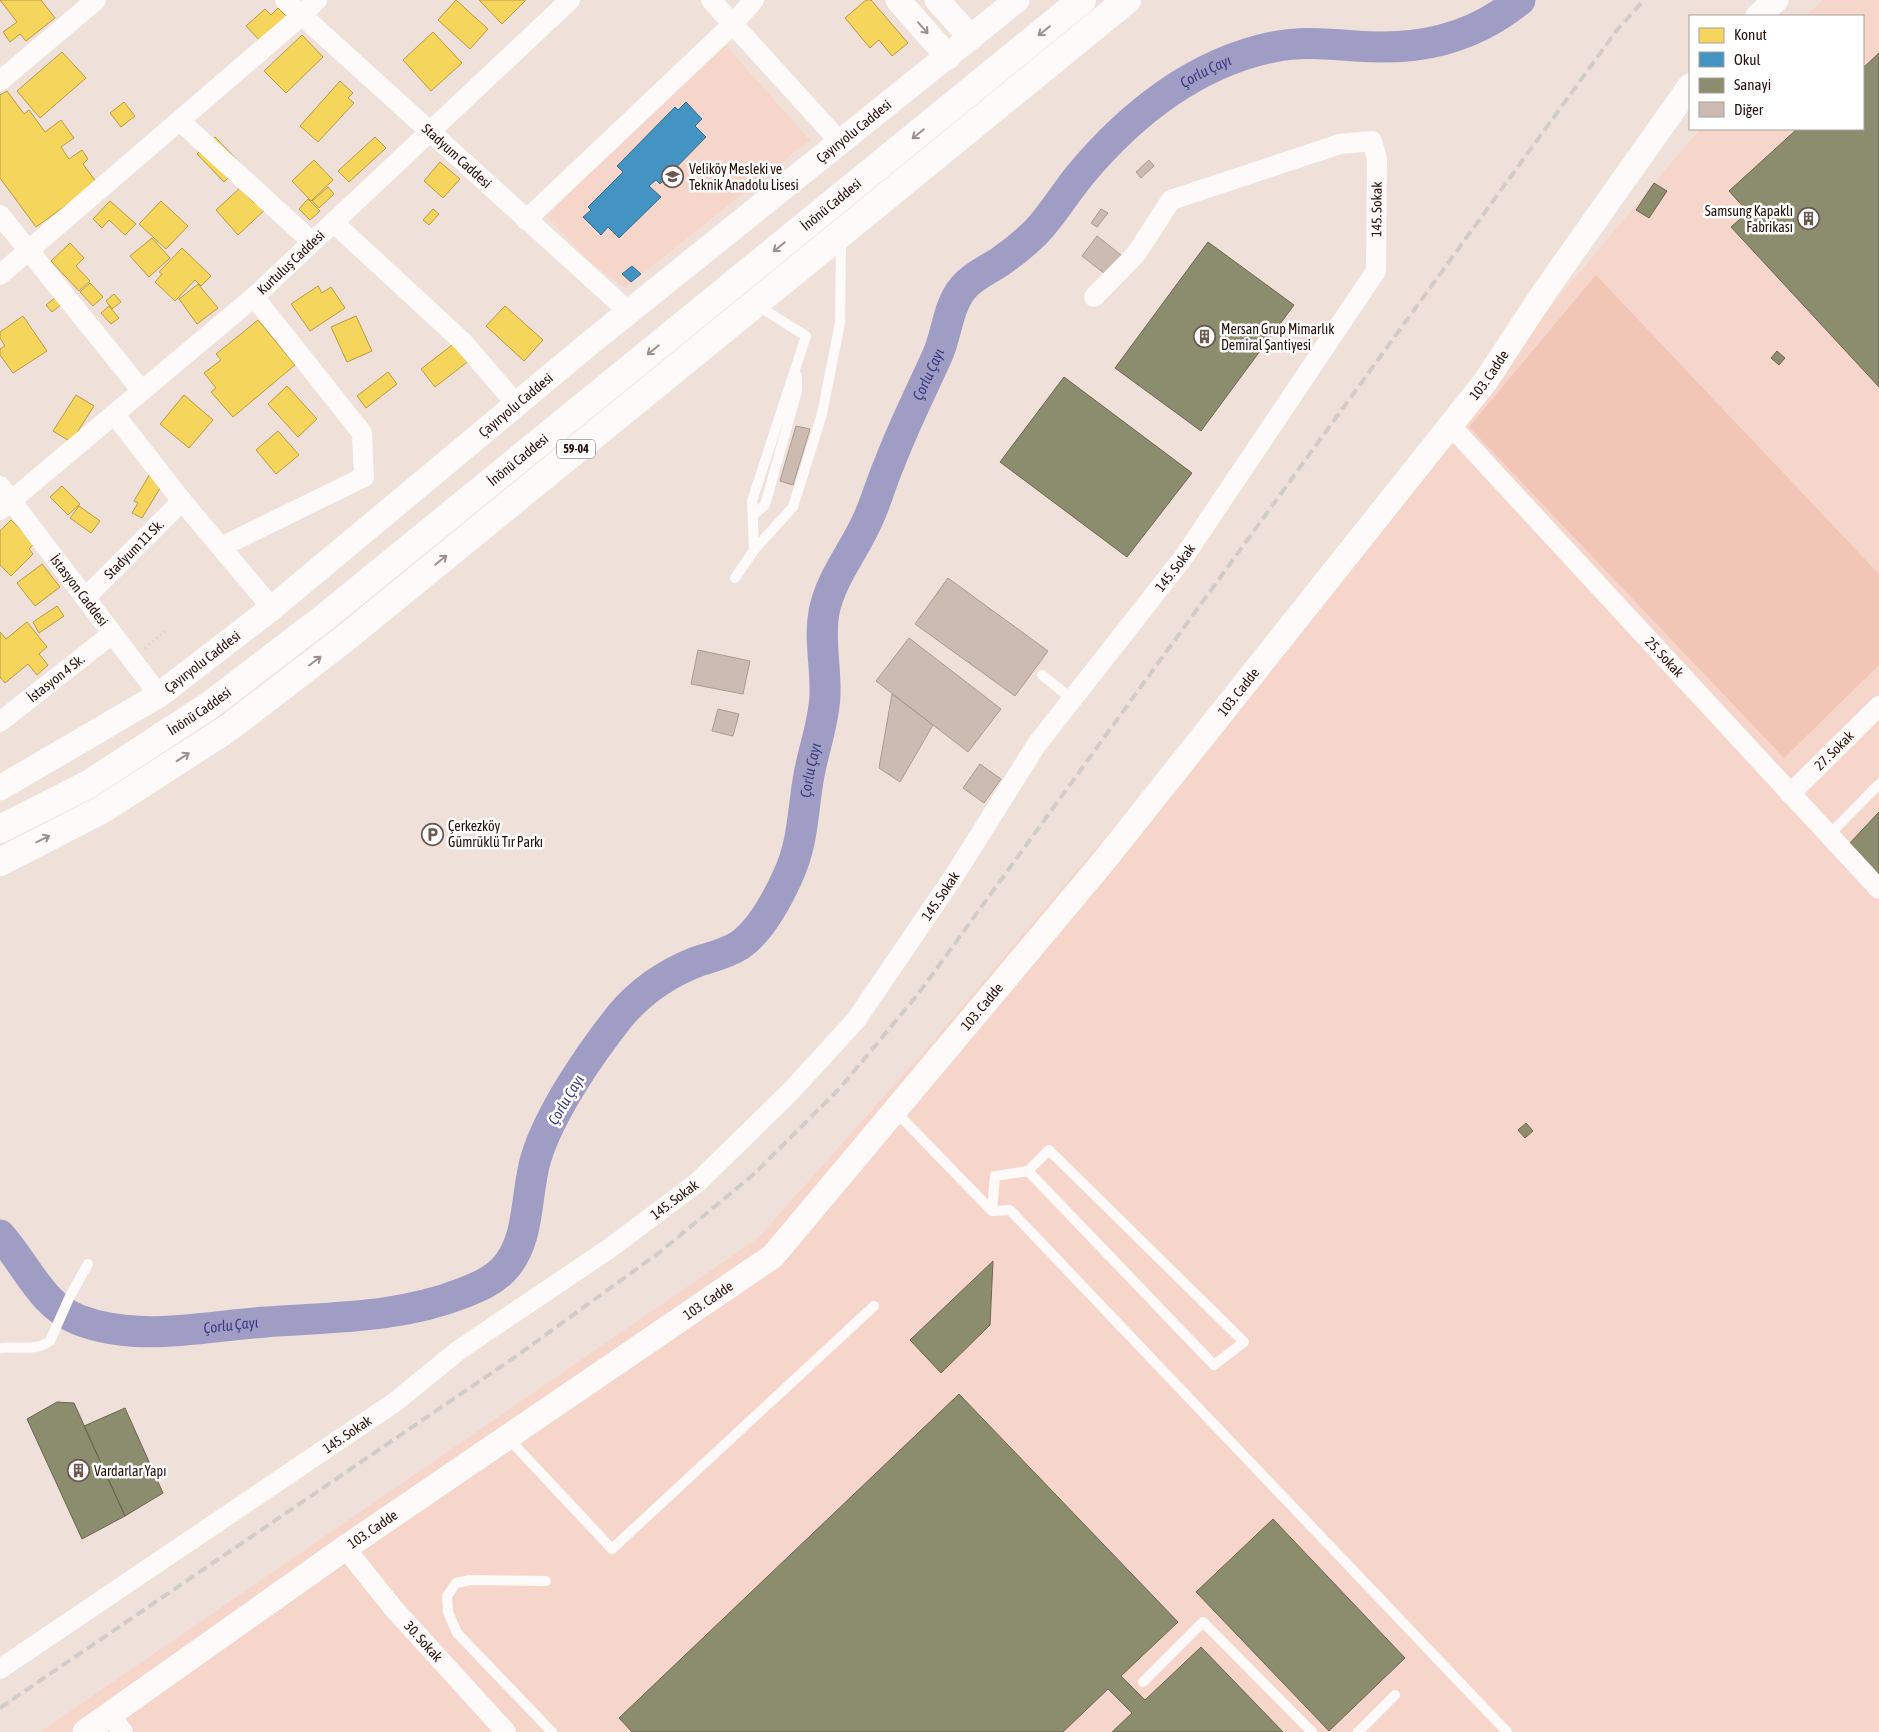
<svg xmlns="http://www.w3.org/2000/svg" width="1879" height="1732" font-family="'Asap Condensed',sans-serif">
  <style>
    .built { fill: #f6d6ca }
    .green { fill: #f2c6b6 }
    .homes { fill: #f6d55c; stroke: #b89a42 }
    .schools { fill: #4393c3; stroke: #3a6b8b }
    .industry { fill: #8c8c6e; stroke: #6d664f }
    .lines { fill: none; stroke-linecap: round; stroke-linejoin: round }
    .river { stroke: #9f9dc4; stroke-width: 31 }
    .building { fill: #ccbbb0; stroke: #ab9a8f }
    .path { stroke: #d4cfcd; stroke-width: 3; stroke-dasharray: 1 4; stroke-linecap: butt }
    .service { stroke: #fdfaf9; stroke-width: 10 }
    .minor { stroke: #fdfaf9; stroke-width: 20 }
    .tertiary { stroke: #fdfaf9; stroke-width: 25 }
    .primary { stroke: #fdfaf9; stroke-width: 28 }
    .rail { stroke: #d1ccca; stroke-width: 4; stroke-dasharray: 10 5; stroke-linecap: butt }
    .oneway { stroke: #9c908c }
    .labels { text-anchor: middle; stroke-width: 5; stroke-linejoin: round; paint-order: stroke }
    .shield { fill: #fff; stroke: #675751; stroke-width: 1 }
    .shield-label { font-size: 12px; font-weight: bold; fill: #260f07 }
    .street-label { font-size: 14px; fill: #260f07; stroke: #fff }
    .poi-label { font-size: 14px; fill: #260f07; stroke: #fff; text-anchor: start }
    .water-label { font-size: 15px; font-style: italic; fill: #3a3980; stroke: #fff }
  </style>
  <rect width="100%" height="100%" fill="#f0e0da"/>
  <path class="built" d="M1823,0H1879V1732H40L758,1238L935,1039L1700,129H1863V16H1805Z
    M720,39L810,140L625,288L591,263L544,213Z"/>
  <path class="green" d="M1596,275L1879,574V665L1784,758L1469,427Z"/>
  <path class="homes" d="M0,0H41L55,18L26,41L20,34L10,42L3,32L17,22Z
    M456,0L488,29L470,49L438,20Z
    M479,0H526L502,24Z
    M866,0H871L908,43L892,56L879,40L870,48L845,18Z
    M278,8L290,20L263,44L246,26L265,9L271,15Z
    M433,32L462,63L431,91L403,60Z
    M302,35L323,57L286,93L264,71Z
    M62,52L86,78L40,118L17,91Z
    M340,81L353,93L348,98L354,103L318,142L300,126Z
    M7,91L24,114L29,110L45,132L61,120L74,138L61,147L69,159L82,150L88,159L83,164L97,183L36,227L0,178V95Z
    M124,102L135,116L121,127L110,113Z
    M215,137L242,165L224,182L197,154Z
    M375,137L386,148L349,182L338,171Z
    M314,160L333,180L311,201L292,181Z
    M440,162L460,179L443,198L424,181Z
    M328,187L334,194L319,208L312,201Z
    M240,188L254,203L262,196L270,205L238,235L216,210Z
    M308,199L320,211L310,220L299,209Z
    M110,201L136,224L125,235L109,220L102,228L93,219Z
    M161,201L188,226L166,249L139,224Z
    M433,209L439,214L429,225L423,220Z
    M152,238L170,258L149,277L130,256Z
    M70,243L84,258L76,266L90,281L79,291L51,261Z
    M182,248L211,276L201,286L195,280L175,301L155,282L162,274L159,272Z
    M90,283L103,297L93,306L80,292Z
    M198,284L218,308L197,324L179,299Z
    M318,286L322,293L331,287L345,308L310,331L291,304Z
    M114,294L121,302L112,309L106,301Z
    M56,297L62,304L52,312L46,305Z
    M109,306L119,318L111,324L101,313Z
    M505,306L543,340L524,361L486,326Z
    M23,316L47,351L13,373L0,355V349L5,346L0,338V332Z
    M356,316L372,351L347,362L331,327Z
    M258,320L295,365L233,417L211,392L216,388L204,373L221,360L216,354Z
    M456,342L470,360L435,387L421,369Z
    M388,372L397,384L366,408L357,396Z
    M287,386L317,419L298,437L268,404Z
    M76,395L94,406L71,442L53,431Z
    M184,395L213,420L189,448L160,424Z
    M278,431L299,455L276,474L256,450Z
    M154,467L168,475L142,518L132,513L138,503L134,501Z
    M62,486L80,504L68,515L50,497Z
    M79,506L100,521L91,533L70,518Z
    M11,520L35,543L29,549L33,554L11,576L0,565V531Z
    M42,564L60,587L35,606L17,583Z
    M57,606L64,616L39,633L33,622Z
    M27,622L47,647L39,654L48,665L37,675L28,664L5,683L0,677V632L6,639Z"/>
  <path class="schools" d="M686,102L702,119L695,126L706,137L660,184L656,180L649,186L661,197L619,238L608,227L601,235L583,217L591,210L588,207L623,172L617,166L675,107L678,110Z
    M632,266L641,274L631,282L622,274Z"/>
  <path class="industry" d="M1879,53V387L1731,227L1748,212L1729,191L1797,129H1863V68Z
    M1654,183L1667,191L1649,218L1636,210Z
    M1208,242L1294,305L1201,431L1115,368Z
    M1777,351L1785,358L1779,365L1771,358Z
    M1064,377L1192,473L1127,557L1000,462Z
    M1879,812V874L1848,845Z
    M1526,1123L1533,1131L1525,1138L1518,1130Z
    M993,1261L990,1325L941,1373L910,1340Z
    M959,1394L1178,1622L1121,1676L1145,1700L1201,1647L1283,1732H1112L1132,1713L1108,1689L1063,1732H632L619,1718Z
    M57,1402L74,1403L125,1516L82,1539L27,1419Z
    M125,1408L163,1493L125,1516L84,1426Z
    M1273,1519L1405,1658L1329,1731L1196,1592Z"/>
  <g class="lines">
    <path class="river" id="s1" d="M0,1235C26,1264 41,1305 79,1320C139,1343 205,1326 266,1322C333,1317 400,1318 463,1293C478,1287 493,1281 504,1269C531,1240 525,1194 536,1158C550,1112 590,1054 620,1016C640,992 666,974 696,962C711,957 726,954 740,945C761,930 776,902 787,878C804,842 802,813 809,775C814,748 824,722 825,695C826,667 819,639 824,612C831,577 855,550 869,517C877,499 882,480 890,462C904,425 922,390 938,354C947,333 948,306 963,288C973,276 988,270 1001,261C1014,252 1026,242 1037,231C1053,214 1065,193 1080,175C1130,115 1195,63 1273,47C1301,41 1327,44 1355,46C1417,51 1471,40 1520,0"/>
  </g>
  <path class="building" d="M1149,160L1154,166L1141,178L1136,172Z
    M1101,209L1108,213L1097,227L1091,223Z
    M1097,236L1121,255L1105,274L1082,256Z
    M796,426L810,429L793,485L780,481Z
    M948,578L1048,651L1015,696L915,624Z
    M909,638L1001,709L968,752L876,681Z
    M698,650L750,661L743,694L691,684Z
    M892,694L933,725L900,782L879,768Z
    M718,709L739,714L733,736L712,731Z
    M980,764L1001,779L984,803L963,788Z"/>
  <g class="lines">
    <path class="path" d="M145,648L166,631"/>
    <path class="service" d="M753,515L765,505L797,391V376
      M754,550L793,507L822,414L840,323L841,238
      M735,578L754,550L752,501L806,336L755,304
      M1042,675L1072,699
      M1829,835L1879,784
      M895,1111L992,1211
      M1028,1171L1214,1365L1244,1342L1049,1150L1028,1171L995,1176L992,1211L1010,1210L1507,1732
      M0,1348C17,1346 34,1352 50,1341L70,1296L88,1264
      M507,1437L612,1549L874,1306
      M546,1581L470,1580L456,1583L447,1596L448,1612L457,1633L552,1732
      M1143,1682L1203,1622L1312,1732
      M1358,1732L1395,1695"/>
    <g class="minor">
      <path id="s2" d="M285,0L629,312"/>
      <path d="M711,0L841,143"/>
      <path d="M0,81L96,0"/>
      <path d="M180,121L312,242"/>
      <path d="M0,215L142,391"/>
      <path d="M526,220L733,24L754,0"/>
      <path d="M333,222L463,342L517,405"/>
      <path d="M0,275L301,16L317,0"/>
      <path d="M115,415L182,501L272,608"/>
      <path id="s3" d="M1450,425L1879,889"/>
      <path id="s4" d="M0,486L159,695"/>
      <path id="s5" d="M0,510L254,297L570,0"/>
      <path d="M221,547L364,477L362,433L254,297"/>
      <path id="s6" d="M85,598L182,501"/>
      <path id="s7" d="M0,722L112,634"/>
      <path id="s8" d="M1790,794L1879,706"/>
      <path id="s9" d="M345,1548L394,1609L506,1732"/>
      <path id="s10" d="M0,1669L395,1402L459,1350L610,1248L698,1182L791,1091L856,1020L952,879L1037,744L1183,558L1376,271L1377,159L1372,141L1340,144L1171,200L1136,254L1094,297"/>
      <path d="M110,1715L123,1732"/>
    </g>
    <g class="tertiary">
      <path d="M898,0L948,57"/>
      <path d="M937,0L971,38"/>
      <path d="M1758,16L1776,0"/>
      <path id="s11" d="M0,788L159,695L272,608L590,343L1017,0"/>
      <path id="s12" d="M85,1732L345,1548L773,1256L1103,862L1485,382L1545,291L1690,86"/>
    </g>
    <g class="primary">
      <path id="s13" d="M0,829L89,784L210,705L325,617L1082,0"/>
      <path d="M0,862L103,809L227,729L343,640L1127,0"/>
    </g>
    <path class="rail" d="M0,1708L515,1357L660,1252L754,1174L840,1088L919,993L1617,30L1644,0"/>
  </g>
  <defs><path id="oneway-shaft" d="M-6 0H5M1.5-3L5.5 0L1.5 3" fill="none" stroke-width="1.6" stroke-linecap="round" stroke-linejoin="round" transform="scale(1.25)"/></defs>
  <g class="oneway">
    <use href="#oneway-shaft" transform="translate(923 28) rotate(49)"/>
    <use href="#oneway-shaft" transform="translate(1044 31) rotate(141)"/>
    <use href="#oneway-shaft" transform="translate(918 134) rotate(141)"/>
    <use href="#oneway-shaft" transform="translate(779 247) rotate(141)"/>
    <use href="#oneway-shaft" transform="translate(653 350) rotate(141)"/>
    <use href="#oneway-shaft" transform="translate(441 560) rotate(-39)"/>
    <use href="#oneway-shaft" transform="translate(315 661) rotate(-37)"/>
    <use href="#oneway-shaft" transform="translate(183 757) rotate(-33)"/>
    <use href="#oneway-shaft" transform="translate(43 839) rotate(-27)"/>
  </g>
  <defs>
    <symbol id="school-ring" viewBox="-11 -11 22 22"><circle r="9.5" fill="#fff" stroke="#6d5851" stroke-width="1.5"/><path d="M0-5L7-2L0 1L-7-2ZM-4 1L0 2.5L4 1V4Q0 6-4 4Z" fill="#6d5851"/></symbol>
    <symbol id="building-ring" viewBox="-11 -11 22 22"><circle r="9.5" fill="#fff" stroke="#6d5851" stroke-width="1.5"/><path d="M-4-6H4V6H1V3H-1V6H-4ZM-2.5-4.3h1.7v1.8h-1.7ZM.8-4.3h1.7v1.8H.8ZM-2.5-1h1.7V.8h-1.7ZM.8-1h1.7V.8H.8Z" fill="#6d5851"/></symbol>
    <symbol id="parking-ring" viewBox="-11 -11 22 22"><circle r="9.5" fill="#fff" stroke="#6d5851" stroke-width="1.5"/><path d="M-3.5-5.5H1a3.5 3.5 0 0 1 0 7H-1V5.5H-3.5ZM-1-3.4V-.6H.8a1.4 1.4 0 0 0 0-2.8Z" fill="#6d5851"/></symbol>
  </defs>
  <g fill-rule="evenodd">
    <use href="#school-ring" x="660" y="164" width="25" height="25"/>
    <use href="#building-ring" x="1796" y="206" width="25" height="25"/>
    <use href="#building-ring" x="1192" y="324" width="25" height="25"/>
    <use href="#parking-ring" x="420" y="822" width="25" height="25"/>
    <use href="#building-ring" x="66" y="1458" width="25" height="25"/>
  </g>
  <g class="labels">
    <rect class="shield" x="557" y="439.5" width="38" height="19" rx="4"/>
    <g class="shield-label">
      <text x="576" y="453">59-04</text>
    </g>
    <g class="street-label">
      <text dy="5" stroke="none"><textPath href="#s11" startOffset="1079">Çayıryolu Caddesi</textPath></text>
      <text dy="5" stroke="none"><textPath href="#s2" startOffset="232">Stadyum Caddesi</textPath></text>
      <text dy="5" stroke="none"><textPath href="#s13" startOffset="1042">İnönü Caddesi</textPath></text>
      <text dy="5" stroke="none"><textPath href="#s10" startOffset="2052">145. Sokak</textPath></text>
      <text dy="5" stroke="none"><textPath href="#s5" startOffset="382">Kurtuluş Caddesi</textPath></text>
      <text dy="5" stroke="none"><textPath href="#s12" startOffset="1972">103. Cadde</textPath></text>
      <text dy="5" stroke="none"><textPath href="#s11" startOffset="644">Çayıryolu Caddesi</textPath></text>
      <text dy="5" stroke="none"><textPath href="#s13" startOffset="638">İnönü Caddesi</textPath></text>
      <text dy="5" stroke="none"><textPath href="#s6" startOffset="69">Stadyum 11 Sk.</textPath></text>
      <text dy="5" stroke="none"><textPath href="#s10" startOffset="1632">145. Sokak</textPath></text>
      <text dy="5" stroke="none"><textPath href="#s4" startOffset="131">İstasyon Caddesi</textPath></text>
      <text dy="5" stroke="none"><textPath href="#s3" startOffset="316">25. Sokak</textPath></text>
      <text dy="5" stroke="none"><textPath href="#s11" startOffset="239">Çayıryolu Caddesi</textPath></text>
      <text dy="5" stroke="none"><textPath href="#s7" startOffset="71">İstasyon 4 Sk.</textPath></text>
      <text dy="5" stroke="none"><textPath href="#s12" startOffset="1568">103. Cadde</textPath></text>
      <text dy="5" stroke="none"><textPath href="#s13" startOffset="232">İnönü Caddesi</textPath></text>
      <text dy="5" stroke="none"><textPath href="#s8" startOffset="62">27. Sokak</textPath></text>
      <text dy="5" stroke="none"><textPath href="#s10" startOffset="1228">145. Sokak</textPath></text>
      <text dy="5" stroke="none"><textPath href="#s12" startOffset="1162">103. Cadde</textPath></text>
      <text dy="5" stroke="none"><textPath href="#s10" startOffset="822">145. Sokak</textPath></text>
      <text dy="5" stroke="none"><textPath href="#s12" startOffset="758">103. Cadde</textPath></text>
      <text dy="5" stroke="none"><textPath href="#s10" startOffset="419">145. Sokak</textPath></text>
      <text dy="5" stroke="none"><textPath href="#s12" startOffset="352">103. Cadde</textPath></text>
      <text dy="5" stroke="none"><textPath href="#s9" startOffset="122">30. Sokak</textPath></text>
    </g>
    <g class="poi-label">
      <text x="689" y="174">Veliköy Mesleki ve<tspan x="689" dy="16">Teknik Anadolu Lisesi</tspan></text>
      <text x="1793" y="216" text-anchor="end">Samsung Kapaklı<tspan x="1793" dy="16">Fabrikası</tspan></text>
      <text x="1221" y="334">Mersan Grup Mimarlık<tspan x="1221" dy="16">Demiral Şantiyesi</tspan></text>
      <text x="448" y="831">Çerkezköy<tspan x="448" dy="16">Gümrüklü Tır Parkı</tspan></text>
      <text x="94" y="1476">Vardarlar Yapı</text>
    </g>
    <g class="water-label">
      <text dy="5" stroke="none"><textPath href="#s1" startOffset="2014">Çorlu Çayı</textPath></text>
      <text dy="5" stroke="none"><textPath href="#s1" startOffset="1592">Çorlu Çayı</textPath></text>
      <text dy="5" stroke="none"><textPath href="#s1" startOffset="1172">Çorlu Çayı</textPath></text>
      <text transform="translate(566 1100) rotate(-59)" y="5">Çorlu Çayı</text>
      <text dy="5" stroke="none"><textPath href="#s1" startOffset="271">Çorlu Çayı</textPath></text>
    </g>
  </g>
  <rect x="1689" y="15" width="175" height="115" fill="#ffffff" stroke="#a89f9c"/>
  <rect x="1699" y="28" width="25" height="15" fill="#f6d55c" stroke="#a89f9c"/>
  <text x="1734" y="40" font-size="15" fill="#260f07">Konut</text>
  <rect x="1699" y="52" width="25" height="15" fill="#4393c3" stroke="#a89f9c"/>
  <text x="1734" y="65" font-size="15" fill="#260f07">Okul</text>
  <rect x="1699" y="78" width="25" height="15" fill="#8c8c6e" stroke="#a89f9c"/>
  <text x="1734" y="90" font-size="15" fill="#260f07">Sanayi</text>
  <rect x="1699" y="102" width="25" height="15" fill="#ccbbb0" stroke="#a89f9c"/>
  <text x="1734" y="115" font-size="15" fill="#260f07">Diğer</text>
</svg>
